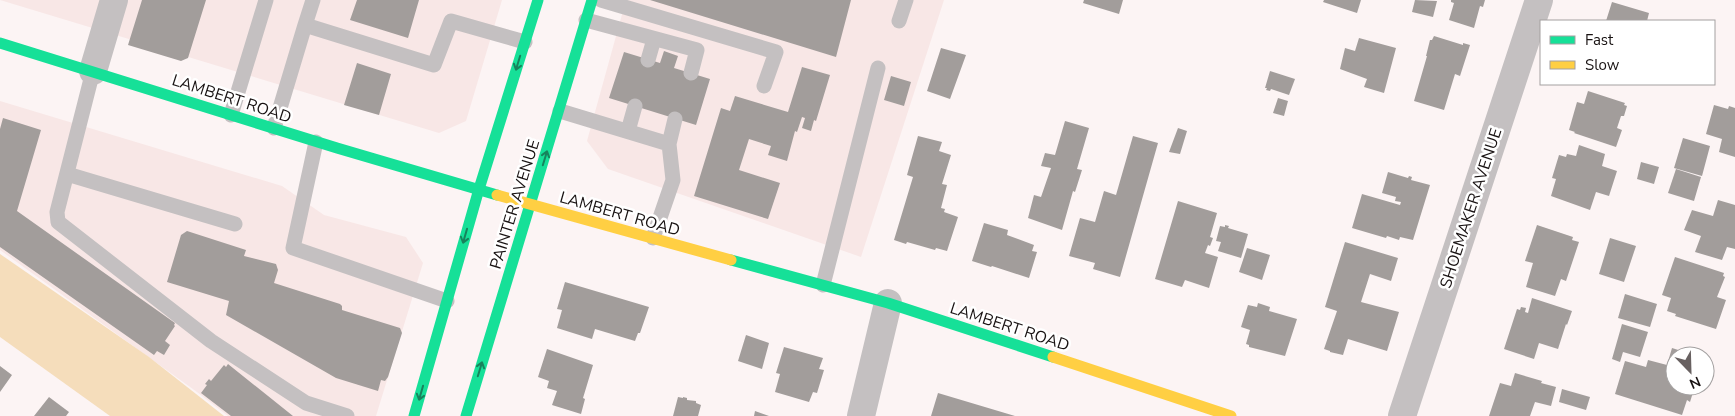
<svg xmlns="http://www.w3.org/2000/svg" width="1735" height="416" font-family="'Nunito Sans',sans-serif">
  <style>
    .built { fill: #f8e7e6 }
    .green { fill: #f5ddbb }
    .building { fill: #a29d9b }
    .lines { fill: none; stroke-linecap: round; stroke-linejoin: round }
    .lane { stroke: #c4c0c1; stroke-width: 15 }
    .street { stroke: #c4c0c1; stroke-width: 28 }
    .fast { stroke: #16e098; stroke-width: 11 }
    .slow { stroke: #ffcf43; stroke-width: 11 }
    .oneway { stroke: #17835c }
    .labels { text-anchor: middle; stroke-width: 5; stroke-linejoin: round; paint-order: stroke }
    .street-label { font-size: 16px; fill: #181212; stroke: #fff }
  </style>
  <rect width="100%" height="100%" fill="#fcf4f4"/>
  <path class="built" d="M0,0H502L466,121L439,133Z
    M626,0H944L861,257L608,169L587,141Z
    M0,101L282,186L324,215L406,237L423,263L376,416H228L197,392L0,250Z"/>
  <path class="green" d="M0,254L149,357L224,416H110L0,337Z"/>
  <path class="building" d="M142,0H206L188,58L181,61L128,45Z
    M357,0H419L408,38L350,20Z
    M650,0H851L836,57Z
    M1084,0H1123L1119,14L1083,3Z
    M1324,0H1361L1357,13L1323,2Z
    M1415,0L1437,1L1433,17L1412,12Z
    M1451,0H1485L1483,7L1480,6L1474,28L1449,20L1454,3L1451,2Z
    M1612,2L1649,13L1647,21H1606Z
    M1434,36L1463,45V43L1470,45L1460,76L1455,74L1444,110L1414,101L1427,56H1426L1430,40H1432Z
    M1359,38L1396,48L1384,93L1364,87L1367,79L1340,69L1345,48L1355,51Z
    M941,48L966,55L950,99L927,91Z
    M664,51L678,56L674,68L710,79L696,125L609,98L624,52L660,63Z
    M357,63L391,74L379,115L344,105Z
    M802,67L830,75L816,121L814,120L811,131L802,128L805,118L802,117L797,132L795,131L787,161L768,155L771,146L749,139L739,170L780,183L768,219L694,196L721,108L730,111L735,96L788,112Z
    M1270,71L1295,79L1289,95L1271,89L1270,91L1266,90L1267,88H1265Z
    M891,76L911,82L904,106L884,100Z
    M1588,91L1625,103L1624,105L1627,106L1624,116H1621L1617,128L1622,130L1616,147L1574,133L1575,132L1569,130L1577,102L1584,104Z
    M1278,98L1288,101L1284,116L1273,113Z
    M1714,105L1728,109L1729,106L1735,108V157L1719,152L1722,139L1706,134Z
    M3,118L41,130L17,211L175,323L174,325L175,326L165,341L170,345L164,355L157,351L154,355L0,247V129Z
    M1065,121L1089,128L1077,169L1082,170L1075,192L1073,191L1062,230L1028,218L1034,195L1041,197L1051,168L1041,166L1045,153L1055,155Z
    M1178,128L1187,131L1180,154L1169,152Z
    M918,136L942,142L939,151L951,155L942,184L947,185L941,208L945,209L944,212L958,217L947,251L936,248L935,250L907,242L906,244L894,240L913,177L907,175Z
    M1133,136L1158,143L1120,277L1093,269L1095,263L1069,256L1080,218L1095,222L1104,191L1116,195Z
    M1683,138L1710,146L1702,176L1674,168Z
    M1579,145L1605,154L1602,166L1617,171L1609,196L1596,192L1590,210L1551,196L1556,179L1552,178L1559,155L1566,157L1567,154L1576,156Z
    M1641,162L1659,167L1654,184L1637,179Z
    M1676,169L1701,177L1694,201L1668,193Z
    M1388,172L1408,178L1409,176L1412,177L1411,180L1430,185L1413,240L1400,237L1399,240L1387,236L1386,238L1352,228L1362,194L1400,205L1401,202L1395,201L1396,197L1382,193Z
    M1718,200L1735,205V249L1727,247L1722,260L1695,252L1701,236L1684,230L1692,210L1713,216Z
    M1178,201L1217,213L1210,237L1213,238L1210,246L1208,245L1205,253L1218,257L1209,288L1185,280L1182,287L1155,279Z
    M984,223L1008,230L1007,235L1034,245L1032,251L1037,252L1029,278L992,266L991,267L972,261Z
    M1225,225L1229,226L1228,228L1248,234L1241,258L1218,251L1221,242L1216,241L1220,226L1225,227Z
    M1537,225L1573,237L1572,240L1579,242L1566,281L1561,279L1555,296L1526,287L1533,263L1525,261Z
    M187,231L246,250L244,256L276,264L278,270L274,283L340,304L342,306V310L400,328L402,333L388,377L385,381L381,380L378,391L336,378L226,315L229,301L167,282L181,235Z
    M1610,238L1636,246L1624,282L1599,274Z
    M1345,242L1398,258L1391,281L1370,274L1361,302L1399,312L1387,351L1348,339L1343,355L1330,352V351L1324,349L1337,311L1325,307Z
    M1247,248L1270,255L1262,280L1239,272Z
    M1675,257L1724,273L1723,276L1725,277L1717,297L1726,300L1716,329L1675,316L1676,314L1667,311L1671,298L1662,295Z
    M565,282L649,307L640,333H638L635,341L595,329L592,339L557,328L562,310L557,309Z
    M1625,294L1657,304L1650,327L1618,318Z
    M1532,298L1572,311L1567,325L1566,324L1558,349L1539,343L1534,359L1504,349L1517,309L1520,310L1521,307L1526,308L1525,312L1528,313Z
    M1258,303L1270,307L1269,311L1297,319L1285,356L1249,347V345L1246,344L1250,330L1241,327L1248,305L1257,307Z
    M1622,324L1648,332L1640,357L1623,352L1620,362L1612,359Z
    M746,335L769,343L762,369L738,361Z
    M784,347L823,358L819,369L824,370L817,393L813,392L809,402L775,392L780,374L776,373Z
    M1672,348L1697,356H1675V386H1695L1690,402L1687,400L1682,415L1615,394L1625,361L1646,367L1648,360L1667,365Z
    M547,349L593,365L583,398L585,399L581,414L552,405L557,391L547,388L549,381L538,377Z
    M228,364L293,416H231L201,393L207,385L205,384L209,379L211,381L224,365L226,367Z
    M0,366L12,375L0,392Z
    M1515,373L1542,381L1541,383L1556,387L1551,406L1535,402L1530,416H1489L1500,383L1511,386Z
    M1562,389L1590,397L1586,410L1559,402Z
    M938,393L1015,416H931Z
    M49,397L69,412L66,416H34Z
    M678,397L683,398V397L687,398V400L696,401V403L701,405L698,416H673Z
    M755,411L769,416H754Z"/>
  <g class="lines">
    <path class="lane" d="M601,0L776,52L764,86
      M586,20L697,50L691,73
      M899,21L906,0
      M305,25L313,0
      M648,60L654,39
      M93,71L57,212L58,222L211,341L306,403L347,416
      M560,111L669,144L675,119
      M231,115L266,0
      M274,128L305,25L434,65L451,21L525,42
      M628,131L635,106
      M316,142L293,248L447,301
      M67,174L235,224
      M653,238L673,180L669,144
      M823,285L878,68"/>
    <path class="street" d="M93,71L114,0
      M861,416L888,303
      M1402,416L1539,0"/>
    <path class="fast" d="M0,43L337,148L497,195
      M731,260L888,303L1053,357
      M414,416L479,189L538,0
      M466,416L592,0"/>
    <path class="slow" d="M497,195L731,260
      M1053,357L1231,416"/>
  </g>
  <defs><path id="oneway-shaft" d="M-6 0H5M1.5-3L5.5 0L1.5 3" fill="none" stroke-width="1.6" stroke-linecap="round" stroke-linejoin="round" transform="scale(1.25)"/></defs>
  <g class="oneway">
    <use href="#oneway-shaft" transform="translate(518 63) rotate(107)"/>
    <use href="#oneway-shaft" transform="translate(545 158) rotate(-73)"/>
    <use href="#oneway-shaft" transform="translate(465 236) rotate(106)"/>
    <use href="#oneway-shaft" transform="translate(480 369) rotate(-73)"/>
    <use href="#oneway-shaft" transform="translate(421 393) rotate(106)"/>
  </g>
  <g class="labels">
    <g class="street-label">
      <text transform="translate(232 98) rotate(18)" y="6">LAMBERT ROAD</text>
      <text transform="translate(514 204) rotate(-73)" y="6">PAINTER AVENUE</text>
      <text transform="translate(1470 208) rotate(-72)" y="6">SHOEMAKER AVENUE</text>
      <text transform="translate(620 213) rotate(16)" y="6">LAMBERT ROAD</text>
      <text transform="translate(1010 326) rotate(18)" y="6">LAMBERT ROAD</text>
    </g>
  </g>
  <rect x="1540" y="20" width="175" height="65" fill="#ffffff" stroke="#a3a0a0"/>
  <rect x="1550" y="36" width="25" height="8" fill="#16e098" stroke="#a3a0a0"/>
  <text x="1585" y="45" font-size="15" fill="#181212">Fast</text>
  <rect x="1550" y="61" width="25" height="8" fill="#ffcf43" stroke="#a3a0a0"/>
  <text x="1585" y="70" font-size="15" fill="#181212">Slow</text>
  <g transform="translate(1690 371) rotate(157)"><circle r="24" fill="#ffffff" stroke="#a3a0a0"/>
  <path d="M0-4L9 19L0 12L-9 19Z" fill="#686161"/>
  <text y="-8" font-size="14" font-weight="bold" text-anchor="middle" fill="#181212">N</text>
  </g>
</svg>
